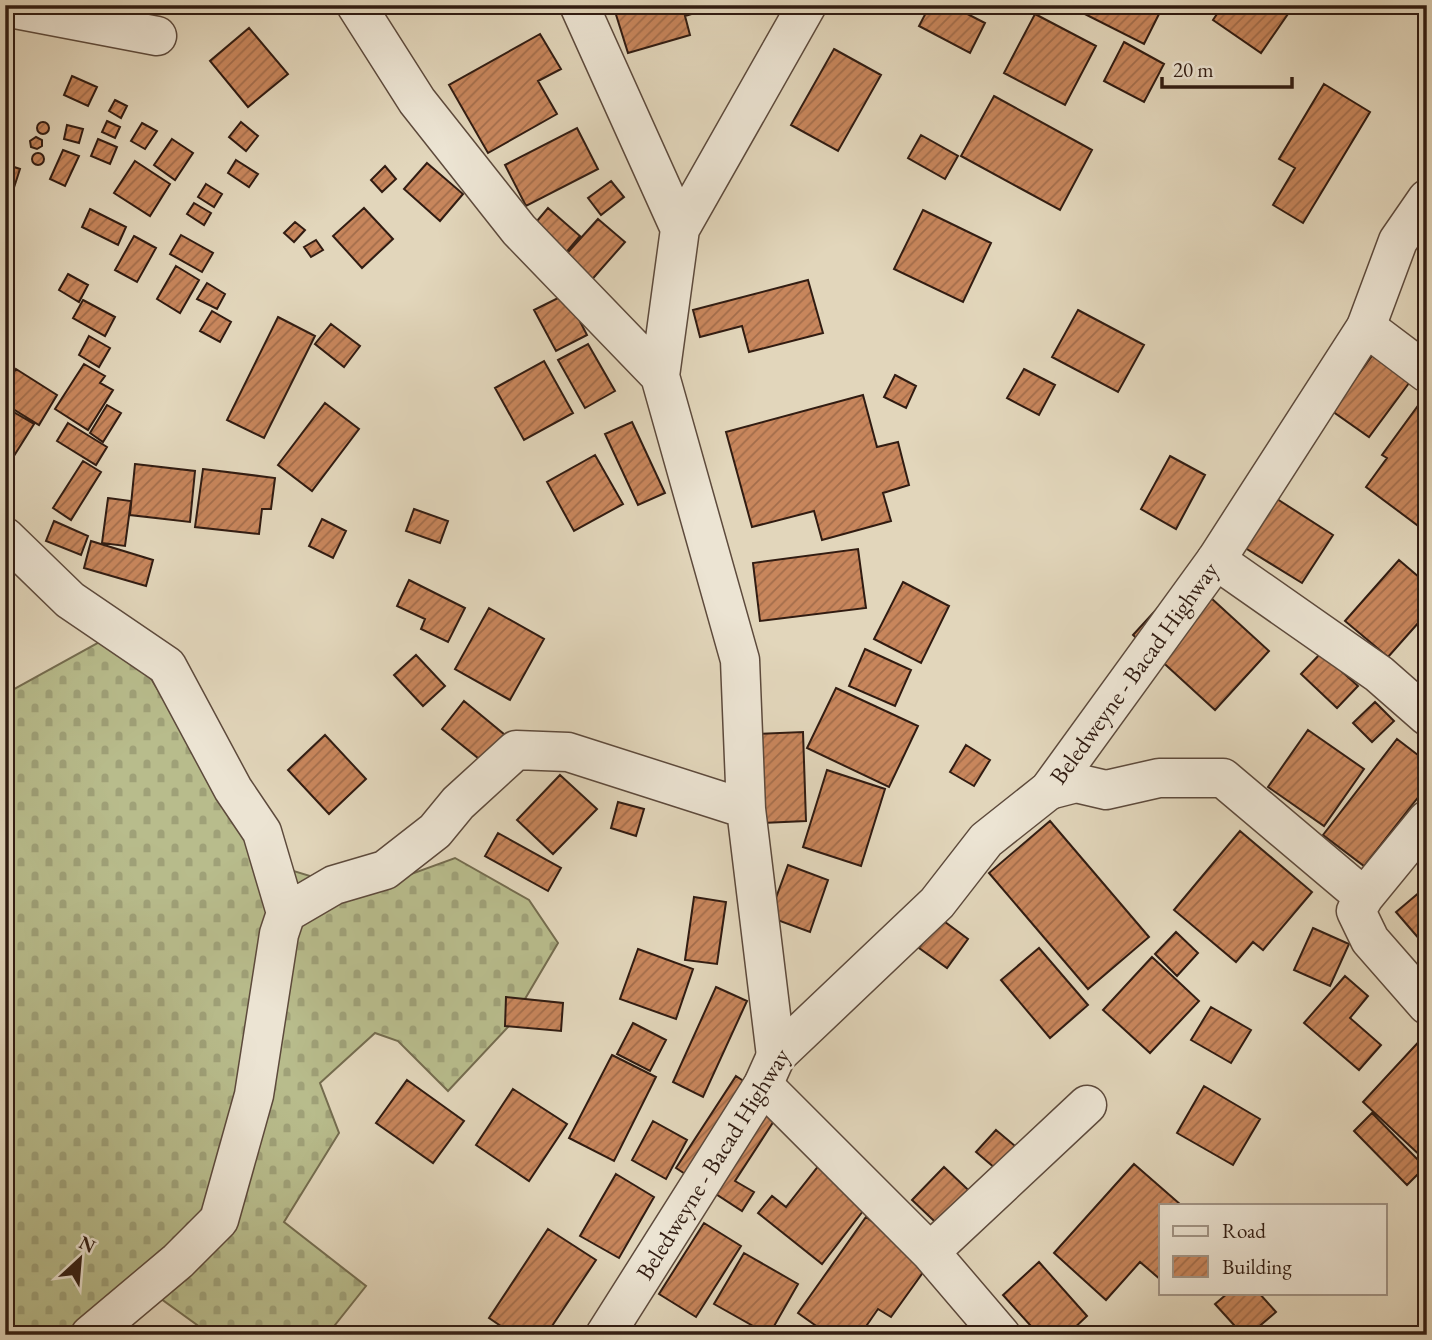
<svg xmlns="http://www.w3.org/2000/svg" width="1432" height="1340" font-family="'EB Garamond',serif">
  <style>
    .cemetery { fill: url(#cemetery-stones); stroke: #746c4f; stroke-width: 2 }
    .building { fill: url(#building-hatch); stroke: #311c12; stroke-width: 2 }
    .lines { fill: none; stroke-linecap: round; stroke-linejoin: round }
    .minor-casing { stroke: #5d4a3c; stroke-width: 41 }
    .tertiary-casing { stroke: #5d4a3c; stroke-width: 41 }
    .minor { stroke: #ece4d3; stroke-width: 38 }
    .tertiary { stroke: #ece4d3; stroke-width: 38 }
    .labels { text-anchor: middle; stroke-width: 5; stroke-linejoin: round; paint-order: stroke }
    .street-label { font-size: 24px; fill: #311c12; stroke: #ece4d3 }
  </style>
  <defs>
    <pattern id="cemetery-stones" width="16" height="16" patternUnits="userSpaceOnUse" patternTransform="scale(1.75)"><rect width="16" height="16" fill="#b8bc8c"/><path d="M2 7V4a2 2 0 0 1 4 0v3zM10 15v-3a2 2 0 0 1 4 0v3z" fill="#9fa178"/></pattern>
    <pattern id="building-hatch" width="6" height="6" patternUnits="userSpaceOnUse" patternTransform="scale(1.75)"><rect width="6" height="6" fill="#c8865c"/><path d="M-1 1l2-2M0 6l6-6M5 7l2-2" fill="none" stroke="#a36d4b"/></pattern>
  </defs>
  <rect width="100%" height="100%" fill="#e2d6bb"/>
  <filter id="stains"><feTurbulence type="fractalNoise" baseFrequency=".00286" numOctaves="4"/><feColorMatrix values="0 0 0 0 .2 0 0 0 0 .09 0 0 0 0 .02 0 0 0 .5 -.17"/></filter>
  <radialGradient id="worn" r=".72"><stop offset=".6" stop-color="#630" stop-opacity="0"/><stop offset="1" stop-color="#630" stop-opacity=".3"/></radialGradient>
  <path class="cemetery" d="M121,630L264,862L362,892L455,858L529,900L558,943L509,1026L448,1091L398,1041L375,1033L320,1083L339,1133L284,1222L366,1286L327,1335H211L132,1278L95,1335H5V694Z"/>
  <path class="building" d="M613,5H721L685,16L690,35L628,53Z
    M930,5H950L985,23L970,53L919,26Z
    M1067,5H1153L1161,10L1144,44Z
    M1223,5H1281L1290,11L1261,53L1213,20Z
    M1035,14L1096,46L1065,105L1004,73Z
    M249,28L288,74L248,107L210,61Z
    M540,34L561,69L538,81L557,114L488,153L449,85Z
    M1124,42L1164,64L1144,102L1104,81Z
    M834,49L881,75L838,151L791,125Z
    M72,76L97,87L88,106L64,95Z
    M1324,84L1370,112L1303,223L1273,205L1295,168L1279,159Z
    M994,96L1092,150L1060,210L961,156Z
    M115,100L127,106L121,118L109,111Z
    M107,121L120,127L115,138L102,132Z
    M37 128a6 6 0 1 1 12 0a6 6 0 1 1-12 0Z
    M241,122L258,136L246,151L229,137Z
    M142,123L157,131L145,149L131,141Z
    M67,125L83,129L79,143L64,139Z
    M577,128L598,169L526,206L505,165Z
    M921,135L958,156L945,179L908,158Z
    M36,137L42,140V146L37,149L31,147L30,141Z
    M98,139L117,147L110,164L91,156Z
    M172,139L193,153L175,180L154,165Z
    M63,150L79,156L65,186L50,179Z
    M32 159a6 6 0 1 1 12 0a6 6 0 1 1-12 0Z
    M236,160L258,174L249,187L228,173Z
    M135,161L170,184L150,216L114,193Z
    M427,163L463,194L440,221L404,189Z
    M5,164L20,169L8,206L5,205Z
    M385,166L396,179L382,192L371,180Z
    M611,181L624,197L601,215L588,198Z
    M206,184L222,194L214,207L198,197Z
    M194,203L211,213L204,225L187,214Z
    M364,208L393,239L362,268L333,236Z
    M548,208L580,236L564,255L532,227Z
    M90,209L126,227L118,245L82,227Z
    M923,210L991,243L963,302L894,269Z
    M598,219L625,242L588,284L561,260Z
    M295,222L305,230L294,242L284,233Z
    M181,235L213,253L202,272L170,254Z
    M134,236L156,248L137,282L115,270Z
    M316,240L323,250L311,257L304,247Z
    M176,266L199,280L180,313L157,299Z
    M68,274L88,285L79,302L59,290Z
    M808,280L823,333L749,352L742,326L700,337L693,310Z
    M207,283L225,294L217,309L197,299Z
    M566,294L587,335L556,351L534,310Z
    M83,300L115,317L105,336L73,318Z
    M1078,310L1144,345L1118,392L1052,357Z
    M212,311L231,322L220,342L200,331Z
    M278,317L315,336L264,438L227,420Z
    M331,324L360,346L344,367L315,344Z
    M89,336L110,348L99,367L79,355Z
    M588,344L615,391L585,408L558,360Z
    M1374,353L1412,379L1369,437L1332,411Z
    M544,361L573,413L524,440L495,388Z
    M84,364L105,376L100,383L113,390L88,430L55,409Z
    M16,369L57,395L39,425L5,404V386Z
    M1024,369L1055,385L1039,415L1007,398Z
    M895,375L916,386L906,408L884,397Z
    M863,395L877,447L898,442L909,485L883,493L891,521L822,540L814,511L752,527L726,432Z
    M325,403L359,429L312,491L278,465Z
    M1420,403L1427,408V520L1421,528L1366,487L1387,458L1382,455Z
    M107,405L121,413L103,442L90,433Z
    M5,407L34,424L7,467L5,466Z
    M632,422L665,493L638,505L605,434Z
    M68,423L107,447L96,465L57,441Z
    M595,455L623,504L574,531L547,482Z
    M1170,456L1205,475L1176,529L1141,509Z
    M83,461L101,472L71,520L53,508Z
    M135,464L195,471L190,522L130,515Z
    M203,469L275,478L271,509H262L259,534L195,527Z
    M1274,497L1333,535L1302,583L1242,546Z
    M108,498L131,501L125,546L102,543Z
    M414,509L448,521L440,543L406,531Z
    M322,519L346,531L333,558L309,546Z
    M54,521L88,536L81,555L46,541Z
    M91,541L153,560L146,586L84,568Z
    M858,549L866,608L760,621L753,563Z
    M1399,560L1427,584V613L1388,657L1345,621Z
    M1187,576L1269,651L1215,710L1133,635Z
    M409,580L465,608L448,642L421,629L425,619L397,606Z
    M903,582L949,606L921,663L874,639Z
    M489,608L544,639L510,700L455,669Z
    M865,649L911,670L895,706L849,686Z
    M1321,653L1358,686L1337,708L1301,674Z
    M416,655L445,686L423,706L394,675Z
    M836,688L918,726L889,787L807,748Z
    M464,701L505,735L483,762L442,729Z
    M1375,702L1394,721L1372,742L1353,723Z
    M1308,730L1364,769L1324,826L1268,787Z
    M803,732L806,821L762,823L758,734Z
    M325,735L366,779L329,814L288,770Z
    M1397,739L1427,762V786L1364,866L1323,835Z
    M966,745L990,760L974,786L950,772Z
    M827,770L885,789L861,866L803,847Z
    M560,775L597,809L553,854L517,820Z
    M618,802L644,809L636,836L611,828Z
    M1050,821L1149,937L1088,989L989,873Z
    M1240,831L1312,892L1263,950L1253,942L1236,962L1174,910Z
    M498,833L561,868L548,891L485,856Z
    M788,865L828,880L810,932L769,917Z
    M1427,886V948L1396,912Z
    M694,897L726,902L717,964L685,960Z
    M941,919L968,939L947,968L919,948Z
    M1313,928L1349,944L1330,986L1294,970Z
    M1176,932L1198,953L1177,976L1155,954Z
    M1039,948L1088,1005L1050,1038L1001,980Z
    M638,949L693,969L676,1019L620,999Z
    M1152,957L1199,1001L1150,1053L1103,1010Z
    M1345,976L1368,996L1350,1018L1381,1045L1359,1070L1304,1023Z
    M716,987L747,1001L703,1097L673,1082Z
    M506,997L563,1003L561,1031L505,1026Z
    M1211,1007L1251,1030L1231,1063L1191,1040Z
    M633,1023L666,1040L650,1071L617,1054Z
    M1425,1035L1427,1037V1162L1363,1102Z
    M612,1055L656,1077L614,1161L569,1138Z
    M736,1076L783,1107L735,1181L754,1192L742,1211L676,1168Z
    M407,1080L464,1121L433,1163L376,1123Z
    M1204,1086L1260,1119L1233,1165L1177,1133Z
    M513,1089L567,1124L529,1181L476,1145Z
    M1372,1113L1425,1167L1407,1185L1354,1131Z
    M653,1121L687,1140L666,1179L632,1160Z
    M996,1130L1021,1151L1002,1174L976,1152Z
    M820,1164L870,1202L822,1264L758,1213L772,1196L786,1207Z
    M1134,1164L1181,1205H1161V1280L1140,1262L1106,1300L1054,1253Z
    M944,1167L981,1202L949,1235L912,1200Z
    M616,1174L654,1197L619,1258L580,1236Z
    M866,1217L922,1257L924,1271L891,1317L878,1309L860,1335H829L798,1313Z
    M704,1223L741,1246L696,1317L659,1294Z
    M548,1229L596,1260L546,1335H514L489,1318Z
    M744,1253L798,1284L769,1335L714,1304Z
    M1039,1262L1087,1316L1067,1335H1039L1003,1295Z
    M1228,1293H1259L1276,1312L1249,1335H1243L1215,1304Z"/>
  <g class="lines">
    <defs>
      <path id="minor" d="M356,5L417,101L519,230L660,376
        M579,5L680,229
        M5,7L157,36
        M1366,327L1427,373
        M5,537L70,600L167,666L233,789L262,832L286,913L279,934L254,1095L219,1220L178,1261L90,1335
        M1216,560L1379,674L1427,716
        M1049,790L1076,783L1106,790L1159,778H1223L1364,897L1356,911L1370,940L1427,1005
        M1364,897L1427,820
        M286,913L334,885L385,870L435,831L458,803L516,750L568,752L746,809
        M776,1056L746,809L740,660L660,376L680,229L807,5
        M763,1085L930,1252L1001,1335
        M930,1252L1087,1105"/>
      <path id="tertiary" d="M605,1335L763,1085L776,1056L937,903L986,840L1049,790L1216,560L1366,327L1398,241L1427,199"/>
    </defs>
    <use href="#minor" class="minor-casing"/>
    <use href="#tertiary" class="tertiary-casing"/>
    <use href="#minor" class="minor"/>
    <use href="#tertiary" class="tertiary"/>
  </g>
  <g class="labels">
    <g class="street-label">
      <text transform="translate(1134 673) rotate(-54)" y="8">Beledweyne - Bacad Highway</text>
      <text transform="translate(713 1164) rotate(-58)" y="8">Beledweyne - Bacad Highway</text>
    </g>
  </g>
  <rect width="1432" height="1340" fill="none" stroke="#e2d6bb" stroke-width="28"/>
  <rect x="7" y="7" width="1418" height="1326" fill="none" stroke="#311c12" stroke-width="3.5"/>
  <rect x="14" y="14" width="1404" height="1312" fill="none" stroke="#311c12" stroke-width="2"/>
  <rect x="1159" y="1204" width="228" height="91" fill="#ece4d3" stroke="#a19486" stroke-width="2"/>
  <rect x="1173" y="1226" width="35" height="10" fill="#ece4d3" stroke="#a19486" stroke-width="2"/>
  <text x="1222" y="1238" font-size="21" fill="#311c12">Road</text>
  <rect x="1173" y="1256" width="35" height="21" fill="url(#building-hatch)" stroke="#a19486" stroke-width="2"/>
  <text x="1222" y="1274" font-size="21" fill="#311c12">Building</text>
  <g transform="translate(80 1259) rotate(26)" stroke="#ece4d3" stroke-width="5" paint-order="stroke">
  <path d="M0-5L12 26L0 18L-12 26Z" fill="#311c12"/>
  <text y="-10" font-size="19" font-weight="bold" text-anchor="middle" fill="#311c12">N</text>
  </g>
  <path d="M1162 77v10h130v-10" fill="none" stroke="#311c12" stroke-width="3.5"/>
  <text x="1173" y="77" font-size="21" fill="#311c12" stroke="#ece4d3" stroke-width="5" paint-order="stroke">20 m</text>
  <rect width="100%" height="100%" filter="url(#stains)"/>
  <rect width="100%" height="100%" fill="url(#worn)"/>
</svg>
